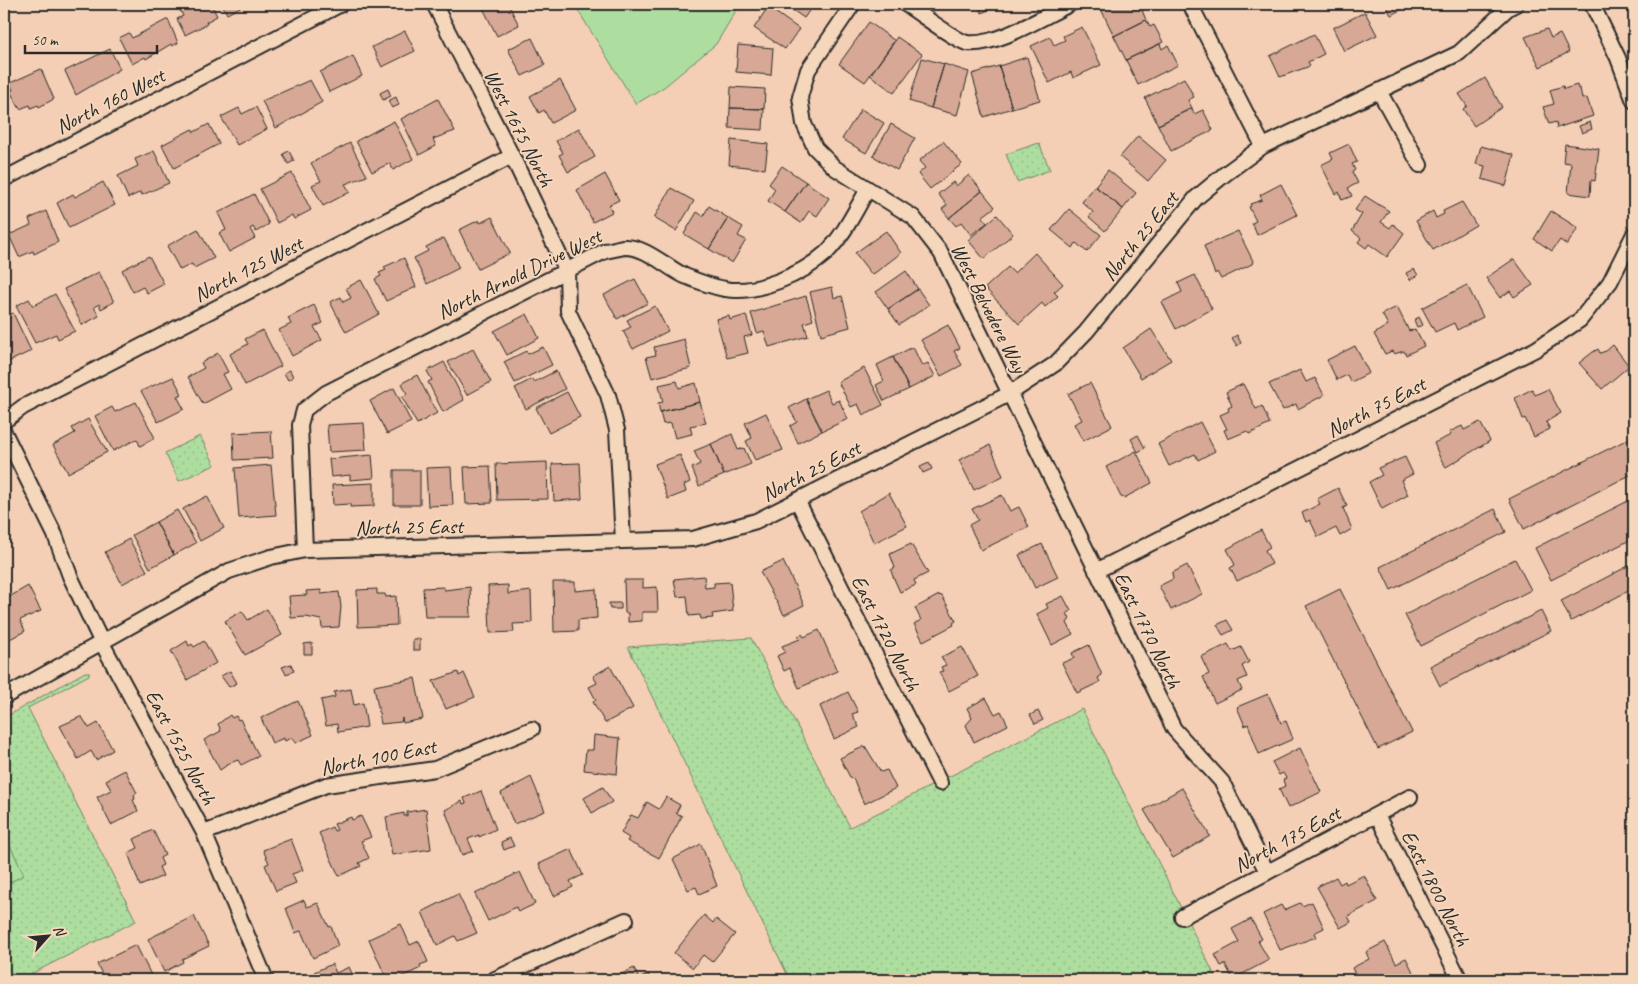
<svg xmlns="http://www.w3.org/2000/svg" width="1638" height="984" font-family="Caveat,sans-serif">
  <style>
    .green { fill: url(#green-dots); stroke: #6c8465 }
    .pitch { fill: #adde9f; stroke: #6c8465 }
    .building { fill: #d6a895; stroke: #2b2b2b }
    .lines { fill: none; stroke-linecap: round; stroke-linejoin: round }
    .minor-casing { stroke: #2b2b2b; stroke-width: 18 }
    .minor { stroke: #f5d7bb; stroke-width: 14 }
    .labels { text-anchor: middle; stroke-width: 4; stroke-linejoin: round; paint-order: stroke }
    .street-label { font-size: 21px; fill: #2b2b2b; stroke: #f5d7bb }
  </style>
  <defs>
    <pattern id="green-dots" width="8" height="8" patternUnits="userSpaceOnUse" patternTransform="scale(1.25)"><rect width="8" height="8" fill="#adde9f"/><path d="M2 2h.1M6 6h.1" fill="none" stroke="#95bf89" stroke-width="1.8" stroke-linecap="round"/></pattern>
  </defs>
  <rect width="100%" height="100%" fill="#f4cfb5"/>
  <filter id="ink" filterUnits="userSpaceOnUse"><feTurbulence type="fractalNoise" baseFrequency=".02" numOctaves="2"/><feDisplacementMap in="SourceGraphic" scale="10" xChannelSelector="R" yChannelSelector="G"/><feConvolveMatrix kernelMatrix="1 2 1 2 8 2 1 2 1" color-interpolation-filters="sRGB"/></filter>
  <g filter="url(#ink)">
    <path class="green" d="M1039,143L1050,170L1017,182L1006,154Z
      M200,436L215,465L179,481L165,453Z
      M751,638L850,827L1082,709L1217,980H790L628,647Z
      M85,672H89V675L28,708L136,921L19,980H4V706L9,715Z"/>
    <path class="pitch" d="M574,4H740L716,44L664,87L636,104Z
      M7,839L24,875L4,885V841Z"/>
    <path class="building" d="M177,4H211L217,16L206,22L207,24L185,35L177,19L183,16Z
      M222,4H246L227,14Z
      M481,4H508L519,25L497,36Z
      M784,4H814L804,18Z
      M977,4H1000L982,13Z
      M1107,4H1147L1149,7L1142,10L1146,20L1114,36L1100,7Z
      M1385,4H1404L1406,7L1391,15Z
      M1412,4H1431L1415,11Z
      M768,7L799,29L785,49L754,28Z
      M1365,12L1377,35L1344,51L1333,28Z
      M168,19L178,43L172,46L171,44L146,59L145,57L132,64L119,38L129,33L132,38Z
      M1146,20L1150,27L1154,25L1163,42L1126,60L1114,36Z
      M869,22L895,41L865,82L839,64Z
      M1082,27L1101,65L1073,78L1071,72L1049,83L1031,46L1050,37L1054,45L1065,40L1063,36Z
      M1547,29L1551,38L1560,34L1569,52L1540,67L1525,37Z
      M405,31L415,51L382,67L372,47Z
      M1314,34L1324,54L1308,62L1310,66L1280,77L1270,56Z
      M897,37L922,54L894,93L870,75Z
      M532,38L545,65L522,76L508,49Z
      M1160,44L1162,49L1168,45L1178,65L1138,85L1126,60Z
      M738,45L773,48L771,75L736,72Z
      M110,49L120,69L76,95L65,71Z
      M353,56L362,76L329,92L320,72Z
      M1027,57L1040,100L1012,108L999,66Z
      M922,58L944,64L931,108L909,101Z
      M944,64L969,72L957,115L931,108Z
      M999,66L1012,108L984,117L972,74Z
      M41,69L54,99L39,107L38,105L31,108L30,105L20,109L10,91L13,90L10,83Z
      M1184,78L1194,97L1188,100L1192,108L1158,125L1145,98Z
      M1485,78L1502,107L1474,126L1463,109L1467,106L1459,94Z
      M310,80L322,102L276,128L262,101Z
      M560,80L576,110L551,123L544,110L539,113L530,96Z
      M1577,85L1578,89L1580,88L1582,99L1587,98L1593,116L1557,128L1556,122L1549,124L1543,107L1554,104L1550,90L1563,86L1564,89Z
      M731,87L765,89L764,109L730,108Z
      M388,89L391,96L383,100L380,93Z
      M396,97L399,105L392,108L388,101Z
      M438,99L455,131L433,139L436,146L419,155L401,119Z
      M256,107L267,129L237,145L221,117L239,108L242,114Z
      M730,108L764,109L763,130L729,128Z
      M1192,108L1194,114L1203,110L1213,130L1171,151L1158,125Z
      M861,109L884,123L866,153L842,139Z
      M394,121L413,159L393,170L390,163L372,172L356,141Z
      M1590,122L1592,129L1582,133L1579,126Z
      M209,124L219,144L174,168L162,145L192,129L194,132Z
      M891,124L915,138L897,170L873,156Z
      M579,128L595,157L568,172L559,155L563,153L556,141Z
      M1138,136L1166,160L1148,181L1120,157Z
      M731,140L768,144L765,169L729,165Z
      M943,141L962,164L930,189L918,174L925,168L919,161Z
      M350,143L367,176L345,184L350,192L323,206L312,185L321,181L311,163Z
      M1349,144L1357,162L1352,164L1355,170L1352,172L1358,183L1348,188L1352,196L1342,200L1339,192L1336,194L1321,165L1333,159L1330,153Z
      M1565,144L1599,149L1595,181L1591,180L1590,196L1568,193L1571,163L1563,162Z
      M1481,146L1514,155L1506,186L1482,179L1485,166L1476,164Z
      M154,151L169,183L142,195L141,192L128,198L118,176L138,166L135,159Z
      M289,151L294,161L288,164L283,154Z
      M782,166L806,182L785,212L768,201L775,189L769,184Z
      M1108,170L1136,193L1123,209L1095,186Z
      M292,173L311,210L294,219L292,215L277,223L260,189Z
      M605,174L619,200L609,205L612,212L593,222L577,190Z
      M969,175L982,191L949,218L942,209L947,205L938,194L953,182L956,186Z
      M103,182L115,205L69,228L57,203L73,194L75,197Z
      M806,182L829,198L817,216L809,211L801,223L785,212Z
      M1281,184L1297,215L1257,235L1252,223L1256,221L1249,207L1251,206L1250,204L1262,200L1260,195Z
      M1095,186L1123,209L1105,231L1089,217L1093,212L1082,202Z
      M671,188L694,201L676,231L654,218Z
      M982,191L995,207L982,217L987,223L971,235L961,222L956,226L949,218Z
      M254,194L269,224L256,232L253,227L250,229L255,238L229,252L219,233L226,230L218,213Z
      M1365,196L1389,211L1381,222L1390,228L1393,224L1404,233L1387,257L1369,244L1366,248L1358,242L1361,238L1352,231L1362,214L1355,210Z
      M1462,202L1476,225L1433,250L1416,221L1433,211L1436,218L1444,214L1443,211Z
      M709,206L728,218L709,249L684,234L697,212L703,216Z
      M1069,209L1101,235L1087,252L1076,243L1073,248L1051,230Z
      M46,211L58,242L34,254L33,251L19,257L9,235L31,225L29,219Z
      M1551,211L1578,228L1567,245L1560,240L1552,251L1534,239Z
      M997,215L1013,234L984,259L968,240Z
      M492,217L510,253L478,269L459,230L479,220L480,223Z
      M728,218L743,227L738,236L746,240L732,263L709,249Z
      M198,229L214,258L194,268L192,264L180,270L167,246Z
      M886,231L901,253L872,275L855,253Z
      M1238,231L1253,261L1252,264L1221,279L1217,272L1215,274L1204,246Z
      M444,238L459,268L427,284L414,258L428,251L426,247Z
      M1035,253L1063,284L1054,292L1058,296L1045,307L1042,303L1019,324L985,288L1008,267L1014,273Z
      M149,256L164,284L147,293L143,287L133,292L122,270Z
      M404,258L416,287L386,301L375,279L381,276L379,273L386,270L384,267Z
      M1514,259L1533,285L1514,297L1510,291L1500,298L1486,278Z
      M1414,269L1418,275L1410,280L1406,273Z
      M906,271L918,289L888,309L876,292Z
      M99,272L114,302L101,309L99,304L94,307L99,316L82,325L64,289Z
      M1195,275L1212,309L1176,329L1162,302L1182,292L1178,283Z
      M635,279L648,303L617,319L604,295Z
      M361,280L379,314L346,332L330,302L341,297L343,302L351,298L346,288Z
      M1467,285L1483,317L1457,330L1454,323L1435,332L1422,308Z
      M832,287L834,298L842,296L850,327L821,335L810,292Z
      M918,289L929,305L899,325L888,309Z
      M55,294L75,331L58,339L56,334L35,343L16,306L29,299L33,306Z
      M806,296L813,320L804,323L808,336L769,347L764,331L757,333L751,313Z
      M314,305L323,323L314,327L322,340L292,356L279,330L291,324L288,318Z
      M655,306L668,331L633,349L623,331L631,327L627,320Z
      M1397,307L1409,331L1415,329L1424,346L1406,355L1404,351L1394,354L1392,351L1385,354L1374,334L1388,325L1382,314Z
      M13,313L31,351L8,362L7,359L4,360V317Z
      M527,314L539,338L507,355L494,331Z
      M746,315L752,335L744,337L748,353L727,358L716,319L729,316L730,320Z
      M1419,317L1423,325L1417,327L1414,320Z
      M948,325L960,348L954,351L962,365L941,376L921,340Z
      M1151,329L1171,360L1141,378L1123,348Z
      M263,330L281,366L245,385L230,354L248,344L245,339Z
      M1237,335L1241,343L1237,346L1232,338Z
      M684,339L691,368L652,378L646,357L656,355L654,347Z
      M1613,345L1629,366L1602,389L1579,363L1593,352L1598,349L1600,353L1606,351Z
      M1355,346L1369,373L1351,382L1347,375L1337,380L1327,360Z
      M543,347L552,365L515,383L504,362L526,351L528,354Z
      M913,347L922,366L928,363L935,376L909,389L893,357Z
      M473,349L491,382L467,395L448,362Z
      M218,353L228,372L223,374L231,389L203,404L188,377L204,368L201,363Z
      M893,357L909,389L884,401L876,385L884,381L877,365Z
      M444,362L464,400L443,412L428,382L432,380L427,371Z
      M864,368L883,405L863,415L858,404L851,407L838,382Z
      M290,370L293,377L288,380L284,373Z
      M1300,370L1306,382L1315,378L1324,395L1298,409L1296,404L1283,410L1269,384Z
      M556,371L565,389L526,409L515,388L532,379L534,382Z
      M417,375L437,413L417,424L402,397L407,394L402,383Z
      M173,377L182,394L177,396L184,409L158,422L141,391Z
      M677,381L679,388L696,383L700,402L660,412L658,403L663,402L659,385Z
      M1090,383L1112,426L1083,441L1074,424L1082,420L1068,394Z
      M1243,384L1256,409L1262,406L1270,424L1249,434L1247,431L1228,439L1224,430L1227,429L1220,415L1229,411L1228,408L1232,406L1226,392Z
      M394,388L411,422L387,434L370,401Z
      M1532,389L1535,395L1548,389L1561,413L1546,422L1550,429L1534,437L1525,418L1523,419L1515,398Z
      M826,390L832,403L839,400L848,419L822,431L806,399Z
      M567,392L580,417L549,433L536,408Z
      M806,399L822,431L798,443L790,426L797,422L789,408Z
      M136,402L155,438L140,446L137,439L113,451L95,416L112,407L115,412Z
      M700,402L706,423L690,426L692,434L675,438L671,423L663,424L660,412Z
      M766,413L783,450L755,460L746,441L752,438L745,423Z
      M88,419L107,452L68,473L53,445L75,433L72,428Z
      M1200,422L1215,451L1198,460L1195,454L1169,466L1158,444Z
      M1480,422L1490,441L1446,467L1440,458L1434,443L1451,435L1449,432L1462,426L1464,430Z
      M364,423L366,450L329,452L327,425Z
      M271,431L273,458L234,460L233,433Z
      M732,434L738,450L744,448L751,464L724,475L711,444Z
      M1138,435L1145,448L1138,452L1131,439Z
      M1634,436V473L1524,529L1509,499Z
      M711,444L724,475L699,486L692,468L700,464L694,451Z
      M990,445L1003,476L974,490L959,460Z
      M1136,451L1152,483L1124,498L1121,497L1106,467Z
      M372,455L374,478L350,480V475L331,477L329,459Z
      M680,455L690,482L684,485L686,492L668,499L655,464Z
      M1405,457L1413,474L1401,480L1408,495L1382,509L1369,482L1382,475L1378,468Z
      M547,462L548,499L497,500L496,464Z
      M580,463L582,499L554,501L552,464Z
      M929,463L932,469L923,473L920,467Z
      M271,465L276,515L239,518L235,468Z
      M490,466L492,503L466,504L464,467Z
      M451,467L453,505L428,506L426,468Z
      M394,470H420V505H394Z
      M374,483V506L350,507V504L333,505L332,485Z
      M1338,488L1347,506L1343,508L1352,529L1340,536L1336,528L1318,537L1310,520L1306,522L1302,513L1320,504L1317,499Z
      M889,493L907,526L874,543L859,511Z
      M1002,495L1010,511L1019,507L1029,527L981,550L969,525L978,520L972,509Z
      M207,496L224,528L200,541L183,509Z
      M1634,498V538L1551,580L1535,548Z
      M1495,509L1506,532L1391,590L1380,567Z
      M177,510L196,543L174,555L156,522Z
      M156,522L174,555L150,568L132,535Z
      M1261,530L1270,547L1265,550L1272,564L1237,581L1230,568L1235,565L1227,549Z
      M129,539L147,571L122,584L105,552Z
      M911,544L928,573L914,580L916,585L900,592L892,574L891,570L895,568L890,554Z
      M1042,544L1058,577L1035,588L1019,555Z
      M1515,559L1531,590L1421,646L1405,615Z
      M783,561L804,605L784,615L760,572Z
      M1634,563V588L1571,621L1561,601Z
      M1187,565L1202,594L1171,610L1159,586L1173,579L1172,573Z
      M704,576L705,588L714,587V583L730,582L733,611L712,614L713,618L701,619L700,615L689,616L687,596L677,597L674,579Z
      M624,580H643V588L657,587L658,612H642V621L628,622V613H625Z
      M553,582H575V591L596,589L597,618L578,620V631L554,632Z
      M508,585V594L531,591L532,623L513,624L514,632L490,633L488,586Z
      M28,586L41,611L20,620L25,631L8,640L4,633V600Z
      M444,587V590L470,587L471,617H425L423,588Z
      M377,589V594H385L386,597L396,596L397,625L358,627L357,590Z
      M1340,589L1412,732L1378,749L1306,606Z
      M321,590V594L339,592L341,607L339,627L322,628L321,620L306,617L291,618L289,596L307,595L306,591Z
      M939,595L942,596L956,621L953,623L954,625L923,641L914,624L921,620L915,608Z
      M1063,596L1071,611L1067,613L1070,619L1067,623L1073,634L1052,645L1037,614L1048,608L1046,604Z
      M609,603H621V609H610Z
      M267,609L282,635L245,655L225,621L242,611L248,620Z
      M1541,611L1551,631L1440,686L1430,666Z
      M1227,620L1233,630L1223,635L1217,625Z
      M819,630L837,671L799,688L790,668L784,671L777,656L785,652L782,646L800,639L798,636L802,634L804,637Z
      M413,639H420V650H413Z
      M187,641L189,646L192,644L194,647L204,641L216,663L187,680L171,651Z
      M312,643V654H304V644Z
      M1228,644L1232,651L1241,647L1249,662L1242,666L1247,677L1238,681L1242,690L1215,703L1203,677L1209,674L1201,657Z
      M1089,645L1102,675L1098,678L1100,682L1077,693L1062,663L1074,658L1072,653Z
      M962,647L978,676L949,691L939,672L943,671L941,667L946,665L941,657Z
      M291,664L294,671L286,674L282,667Z
      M610,666L633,708L605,723L593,702L596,700L589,687L597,683L593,676Z
      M230,671L237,683L229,687L221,676Z
      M458,672L459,676L464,673L475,697L446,709L433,681Z
      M415,678L423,719L403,723L402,718L401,722L381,724L374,686Z
      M351,689L354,705L363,703L367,727L338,732L337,724L326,726L321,700L335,697L334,692Z
      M848,692L858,712L852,714L859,727L834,739L820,706Z
      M1268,694L1281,723L1286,721L1293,739L1259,754L1248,724L1245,726L1237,707Z
      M986,698L995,714L1001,711L1008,725L974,742L966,725L972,718L967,708Z
      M298,701L313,735L295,743L292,738L285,741L284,738L272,743L261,718Z
      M1038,711L1043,720L1035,724L1030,715Z
      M230,715L232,718L236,716L238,720L240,719L259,756L241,765L238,760L230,763L220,770L204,740L221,731L218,724Z
      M80,717H82L89,728L98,723L113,750L96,760L91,751L78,759L60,726Z
      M594,735L620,738L617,774L584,770L586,750H593Z
      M865,746L881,772L887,770L896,788L864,804L853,778L851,779L840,758Z
      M1300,748L1321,792L1288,808L1279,789L1285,786L1283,780L1286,778L1283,773L1279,775L1272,762Z
      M125,770L137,793L134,795L135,799L133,800L138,811L111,825L97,797L111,790L106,780Z
      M531,777L545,811L514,824L501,793Z
      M603,787L612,802L592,813L584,798Z
      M1182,788L1210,836L1173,858L1144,810Z
      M481,791L496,829L479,837V835L468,839L473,851L462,855L445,810L462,801L463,804L466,803L464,798Z
      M666,797L680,805L676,813L682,816L659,858L627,841L629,838L621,833L631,815L638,818L647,802L659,809Z
      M426,809L431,849L392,855L386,817L404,813V816H407V812Z
      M361,816L371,837L361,841L369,858L359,863L361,866L339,876L319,833L332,827L334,831L337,830L334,824L351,817L352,820Z
      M153,830L165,855L160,858L163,865L159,867L163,876L140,886L128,853L138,848L134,839Z
      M510,838L514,846L504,850L501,842Z
      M291,839L303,870L292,874L296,883L276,891L265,865L269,863L263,850Z
      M701,844L717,886L699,894L696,887L688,890L673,859Z
      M571,849L583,875L570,881L573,887L554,896L539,864Z
      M520,872L535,904L518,912L516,907L488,921L475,894Z
      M1364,875L1377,901L1348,916L1351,922L1340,928L1317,887L1336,877L1340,884L1345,881L1346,884Z
      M458,894L477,933L458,941L455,936L437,945L422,912Z
      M304,900L307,907L318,903L329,927L331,926L338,946L313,958L301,931L295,933L286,908Z
      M1312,902L1324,928L1314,933L1316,937L1280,950L1263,914L1281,905L1284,910L1300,903L1302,906Z
      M704,915L713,923L716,919L735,934L712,962L703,955L693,968L674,953Z
      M194,916L209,946L182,959L183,962L164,972L148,939Z
      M1251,919L1262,939L1258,941L1269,960L1233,979L1225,964L1221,966L1215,955L1239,942L1232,929Z
      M401,924L410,945L419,941L428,962L420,965L421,968L395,980H387L369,939Z
      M1385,942L1396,963L1406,958L1417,980H1358L1352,968L1369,959L1366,952Z
      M136,945L151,975L140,980H96L103,976L97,964Z
      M332,964L336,973L349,967L355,980H318L314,972Z
      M634,968L639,979L648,974L651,980H609Z"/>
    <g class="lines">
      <defs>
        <path id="minor" d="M434,4L512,156L567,271L568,311L608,395L617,430L623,541
          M853,4L808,70L800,97L804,124L815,148L835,168L913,217L941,253L1174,729L1222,782L1267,872
          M905,4C917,11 956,41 967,43C996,47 1044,16 1070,4
          M1190,4L1263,146
          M1592,4L1618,58L1634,101
          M1379,91L1420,165
          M4,179L341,4
          M4,421L23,407L512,156
          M4,432L55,535L70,576L102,643L204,833L266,980
          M797,500L940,783
          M305,550L300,425L304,410L326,393L605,251C611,250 618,248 624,247C646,246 667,268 685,276C697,281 713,287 725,289C756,295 803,274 826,253C844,235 855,211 868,189
          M1096,571L1536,349L1580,320L1610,282L1634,234
          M4,697L229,571L271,557L305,550L693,539L756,521L1009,394L1055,364L1086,332L1196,198L1225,174L1263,146L1459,53L1508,8L1516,4
          M1377,815L1460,980
          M204,833L326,785L435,769L532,729
          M1182,917L1410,797
          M493,980L626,920"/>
      </defs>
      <use href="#minor" class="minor-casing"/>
      <use href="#minor" class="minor"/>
    </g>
  </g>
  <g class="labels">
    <g class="street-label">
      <text transform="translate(110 101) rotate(-27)" y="7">North 160 West</text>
      <text transform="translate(519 128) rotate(63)" y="7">West 1675 North</text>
      <text transform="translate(1140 236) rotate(-51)" y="7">North 25 East</text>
      <text transform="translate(248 269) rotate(-27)" y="7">North 125 West</text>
      <text transform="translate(519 274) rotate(-26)" y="7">North Arnold Drive West</text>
      <text transform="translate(989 308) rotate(63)" y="7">West Belvedere Way</text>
      <text transform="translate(1376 407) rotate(-27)" y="7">North 75 East</text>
      <text transform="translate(811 471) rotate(-27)" y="7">North 25 East</text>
      <text transform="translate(409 527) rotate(-1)" y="7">North 25 East</text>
      <text transform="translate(1148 630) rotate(64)" y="7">East 1770 North</text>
      <text transform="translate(886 633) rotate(63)" y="7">East 1720 North</text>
      <text transform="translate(181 747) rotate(62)" y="7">East 1525 North</text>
      <text transform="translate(378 757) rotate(-11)" y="7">North 100 East</text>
      <text transform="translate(1287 839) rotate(-28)" y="7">North 175 East</text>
      <text transform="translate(1436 888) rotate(63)" y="7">East 1800 North</text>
    </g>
  </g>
  <rect width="1638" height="984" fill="none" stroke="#f5d7bb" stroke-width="20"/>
  <rect x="10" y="10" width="1618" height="964" fill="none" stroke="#2b2b2b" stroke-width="2" filter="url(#ink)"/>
  <g transform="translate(48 936) rotate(63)" stroke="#f5d7bb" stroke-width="4" paint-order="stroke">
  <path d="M0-4L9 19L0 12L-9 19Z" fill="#2b2b2b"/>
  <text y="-8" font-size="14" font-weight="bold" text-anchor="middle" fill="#2b2b2b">N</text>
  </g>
  <path d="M25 45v8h132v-8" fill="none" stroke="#2b2b2b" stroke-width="2.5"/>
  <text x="32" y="45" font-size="15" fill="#2b2b2b" stroke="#f5d7bb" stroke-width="4" paint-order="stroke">50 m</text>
</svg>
